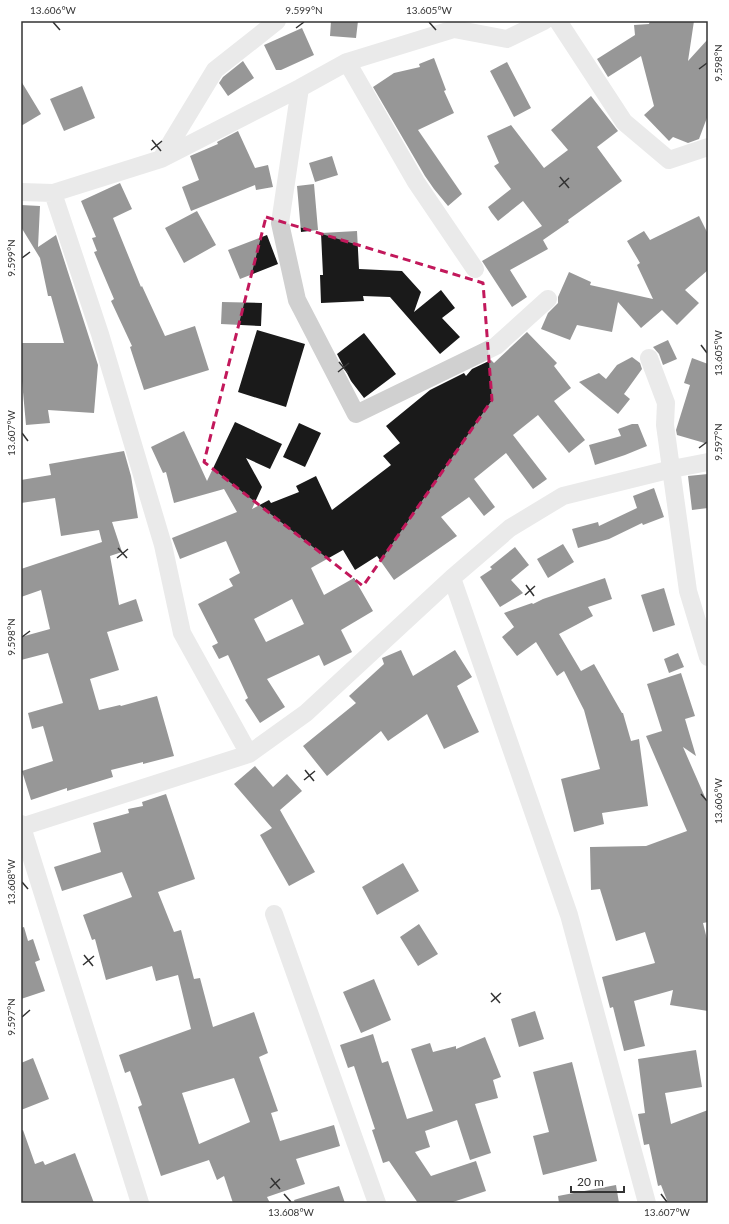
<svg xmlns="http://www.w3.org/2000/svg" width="729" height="1224" font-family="Lato,sans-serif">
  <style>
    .building { fill: #1a1a1a; fill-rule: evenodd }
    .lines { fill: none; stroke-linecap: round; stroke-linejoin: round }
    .minor { stroke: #d0d0d0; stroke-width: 18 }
    .marked { fill: none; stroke: #c2185b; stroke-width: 3; stroke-dasharray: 8 5; stroke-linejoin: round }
    .ticks { fill: none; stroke: #333; stroke-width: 1.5 }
    .neatline { fill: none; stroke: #333; stroke-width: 1.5 }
    .ticks-label { font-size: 10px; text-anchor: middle; fill: #333 }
  </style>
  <rect width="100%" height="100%" fill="#fff"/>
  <path class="building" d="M331,21H358L356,38L330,36Z
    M650,21H694L688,61L708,39V115L699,139L688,143L673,137L669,141L644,115L654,106L641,56L608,77L597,59L635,35L634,25L649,24Z
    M302,28L314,55L281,70H276L264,45Z
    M434,58L446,90L444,91L454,113L418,130L462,194L448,206L434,189L425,176L373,87L394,73L420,67L419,64Z
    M243,61L254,78L228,96L219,83L223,77Z
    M507,62L531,108L514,117L490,71Z
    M21,81L41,114L21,126Z
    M82,86L95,118L64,131L50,99Z
    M591,96L618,131L597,147L622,181L568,220L569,222L543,240L548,249L510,270L527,297L512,307L482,261L542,226L523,201L498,221L491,212L488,207L511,189L494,166L499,163L487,136L511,125L544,168L568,150L551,130Z
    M238,131L255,168L268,165L273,187L256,190L255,185L191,211L182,187L199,180L190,156L218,144L217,142Z
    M332,156L338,175L315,182L309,163Z
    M120,183L132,209L113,218L141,287L142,286L165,336L195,326L209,370L144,390L130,347L132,346L111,301L114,299L94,252L97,251L92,238L96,237L81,201Z
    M314,184L318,230L301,232L297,186Z
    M21,205L40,206L38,247L56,235L98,365L94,413L48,410L50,423L26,425L21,370V343H64L51,296H48L40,258L21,227Z
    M197,211L216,245L184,263L165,228Z
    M699,216L708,234V270L685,290L699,303L677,325L662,310L641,328L618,302L612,332L577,325L570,340L541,329L548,313L558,303V297L569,272L591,282L590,285L653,299L637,265L640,263L627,241L644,231L650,240Z
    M357,231L359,269L402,271L421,292L414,312L441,290L455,308L442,318L460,337L440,354L390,297L363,296L364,301L321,303L320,275H323L321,233Z
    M267,235L278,264L240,279L228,250Z
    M222,302L262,303L261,326L221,324Z
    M257,330L305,344L286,407L238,392Z
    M527,332L557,363L554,366L571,388L554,401L585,440L569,453L538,415L513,435L547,479L533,489L506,453L474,479L495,507L484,516L469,497L441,517L457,536L394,580L377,556L355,570L343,550L311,568L324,595L354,578L373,611L341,630L352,652L324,666L319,655L267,679L285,707L260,723L245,700L248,698L228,655L219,659L212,646L218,643L198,604L233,586L229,579L240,573L226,541L180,559L172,538L237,512L224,489L174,503L166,472L163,473L151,447L184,431L207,481L235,422L282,444L270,469L246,458L262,487L252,509L269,500L271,503L299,492L296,486L316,476L332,510L391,465L383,456L400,443L386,426L430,390L464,373L466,376L472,369L491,360L494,363ZM292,599L304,624L266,642L254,619Z
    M364,333L396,374L364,398L351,381L337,354Z
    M668,340L677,359L663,365L659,354L653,347Z
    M632,357L640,363L642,369L624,394L630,399L618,414L579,382L599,373L606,379L617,365Z
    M692,358L708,364V444L677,435L676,430L690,385L684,383Z
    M299,423L321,433L305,467L283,457Z
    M632,424H638L647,446L625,455L595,465L589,445L621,436L618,429Z
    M124,451L131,476L138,518L112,522L122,552L110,556L119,605L136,599L143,621L107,632L119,670L90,679L99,710L120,705L121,706L157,696L174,756L143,764V762L111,770L113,777L67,791V788L31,800L22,771L53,761L43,726L32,729L28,713L63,703L48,653L21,660V637L50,629L41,590L21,597V569L102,542L99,530L61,536L55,498L21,503V480L51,475L49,464Z
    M708,474V508L692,510L688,476Z
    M654,488L664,517L643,525L642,523L609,539L578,548L572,529L598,522L599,526L637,508L633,496Z
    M563,544L574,562L548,578L537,559Z
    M515,547L529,565L511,580L523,593L500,607L480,577L492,569L490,567Z
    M605,578L612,599L588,607L593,616L559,634L581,671L594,664L622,713H623L631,741L639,739L648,806L602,813L604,824L574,832L561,779L600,769L584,710L564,671L557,676L536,642L517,656L502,637L514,627L504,613L532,603L533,604L543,599Z
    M664,588L675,625L653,632L641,595Z
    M401,650L413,676L455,650L472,677L457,686L479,732L444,749L427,714L388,741L381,731L327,776L303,746L356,703L349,696L384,664L382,658Z
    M678,653L684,667L669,673L664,659Z
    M681,673L695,716L685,719L696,756L683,747L708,804V922L703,923L708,943V1011L670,1005L673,990L634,1001L645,1046L624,1051L613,1007L610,1008L602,977L655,963L645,932L616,941L600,889L591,890L590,847L646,846L687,831L646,736L662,731L647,684Z
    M255,766L273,787L287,774L302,791L280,810L315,872L289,886L260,835L272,828L234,784Z
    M166,794L195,879L158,892L174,932L181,930L194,979L200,978L213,1027L254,1012L268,1053L259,1057L278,1111L271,1113L280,1141L334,1125L340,1146L296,1159L305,1184L267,1197L270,1203H233L224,1176L217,1180L209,1160L161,1176L138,1107L142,1105L130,1071L125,1073L119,1055L191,1029L178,975L156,981L152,966L106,980L95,939L92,940L83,915L132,897L122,872L62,891L54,867L101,852L93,823L129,813L128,809L143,806L142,802ZM234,1078L250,1122L199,1144L182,1093Z
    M403,863L419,891L377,915L362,887Z
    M419,924L438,954L418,966L400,937Z
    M24,927L28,941L33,939L40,960L35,962L45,991L21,999V928Z
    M374,979L391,1020L361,1033L343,992Z
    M535,1011L544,1039L519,1047L511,1019Z
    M373,1034L382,1063L388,1061L407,1119L433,1111L411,1049L430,1043L433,1052L456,1046V1049L485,1037L501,1077L493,1080L498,1098L475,1104L491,1153L470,1160L457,1120L425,1131L430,1147L415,1152L431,1176L476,1161L486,1191L450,1203H418L389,1161L383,1163L372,1130L375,1129L354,1066L348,1068L340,1045Z
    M696,1050L702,1087L665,1093L671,1124L708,1110V1203H668L661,1185L658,1186L649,1144L644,1145L638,1114L645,1113L638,1059Z
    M33,1058L49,1099L21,1110V1063Z
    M572,1062L597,1161L543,1175L533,1136L549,1132L533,1072Z
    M23,1130L35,1164L43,1161L45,1165L75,1153L94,1203H21V1131Z
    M616,1185L619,1203H559L558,1196Z
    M339,1186L345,1203H295L294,1200Z"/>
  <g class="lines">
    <path class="minor" d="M558,21L624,122L669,160L708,147
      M347,62L416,182L475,269
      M300,88L280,223L297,300L356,414L496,346L548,299
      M161,159L215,70L277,21
      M21,192L53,193L161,159L300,88L347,62L454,29L507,39L544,21
      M53,193L100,334L163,545L182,633L249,754
      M649,358L666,403L665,425L688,591L708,657
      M452,578L569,915L647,1203
      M21,824L140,1203
      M21,827L249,754L306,713L452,578L510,528L563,496L672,469L708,462
      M274,914L377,1203"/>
  </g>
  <path d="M0 0H729V1224H0ZM266,217L483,283L492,400L363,586L204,462Z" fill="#fff" fill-opacity=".55" fill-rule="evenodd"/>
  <path class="marked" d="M266,217L483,283L492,400L363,586L204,462Z"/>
  <path class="ticks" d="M53,22L60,30M429,22L436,30M296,28L304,22M699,69L707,63M152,140L161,151M151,150L162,141M560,177L569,188M559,187L569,178M22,258L30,252M701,345L707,353M339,362L348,373M338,372L349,363M22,433L28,441M699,448L707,442M118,548L127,558M117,558L128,549M526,585L534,596M525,595L535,586M22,637L30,631M305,770L314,781M304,780L315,771M701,794L707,801M22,882L28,889M84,955L93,966M83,965L94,956M491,993L500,1003M491,1002L501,993M22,1017L30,1010M271,1178L280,1189M270,1188L280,1179M284,1194L291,1202M661,1194L667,1202"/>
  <rect width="729" height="1224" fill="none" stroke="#ffffff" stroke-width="44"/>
  <path d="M571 1186v6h53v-6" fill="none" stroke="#333333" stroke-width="2"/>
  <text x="577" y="1186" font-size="12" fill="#333333" stroke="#ffffff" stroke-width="3" paint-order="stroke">20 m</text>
  <rect x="22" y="22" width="685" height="1180" class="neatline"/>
  <g class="ticks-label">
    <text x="53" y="14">13.606°W</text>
    <text x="304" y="14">9.599°N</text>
    <text x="429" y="14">13.605°W</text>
    <text transform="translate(718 63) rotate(-90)" y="4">9.598°N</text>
    <text transform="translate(11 258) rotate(-90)" y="4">9.599°N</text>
    <text transform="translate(718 353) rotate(-90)" y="4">13.605°W</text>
    <text transform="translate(11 433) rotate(-90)" y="4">13.607°W</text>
    <text transform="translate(718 442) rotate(-90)" y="4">9.597°N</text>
    <text transform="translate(11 637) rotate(-90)" y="4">9.598°N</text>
    <text transform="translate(718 801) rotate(-90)" y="4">13.606°W</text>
    <text transform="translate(11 882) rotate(-90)" y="4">13.608°W</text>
    <text transform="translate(11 1017) rotate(-90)" y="4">9.597°N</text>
    <text x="291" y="1216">13.608°W</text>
    <text x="667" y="1216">13.607°W</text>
  </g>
</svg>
